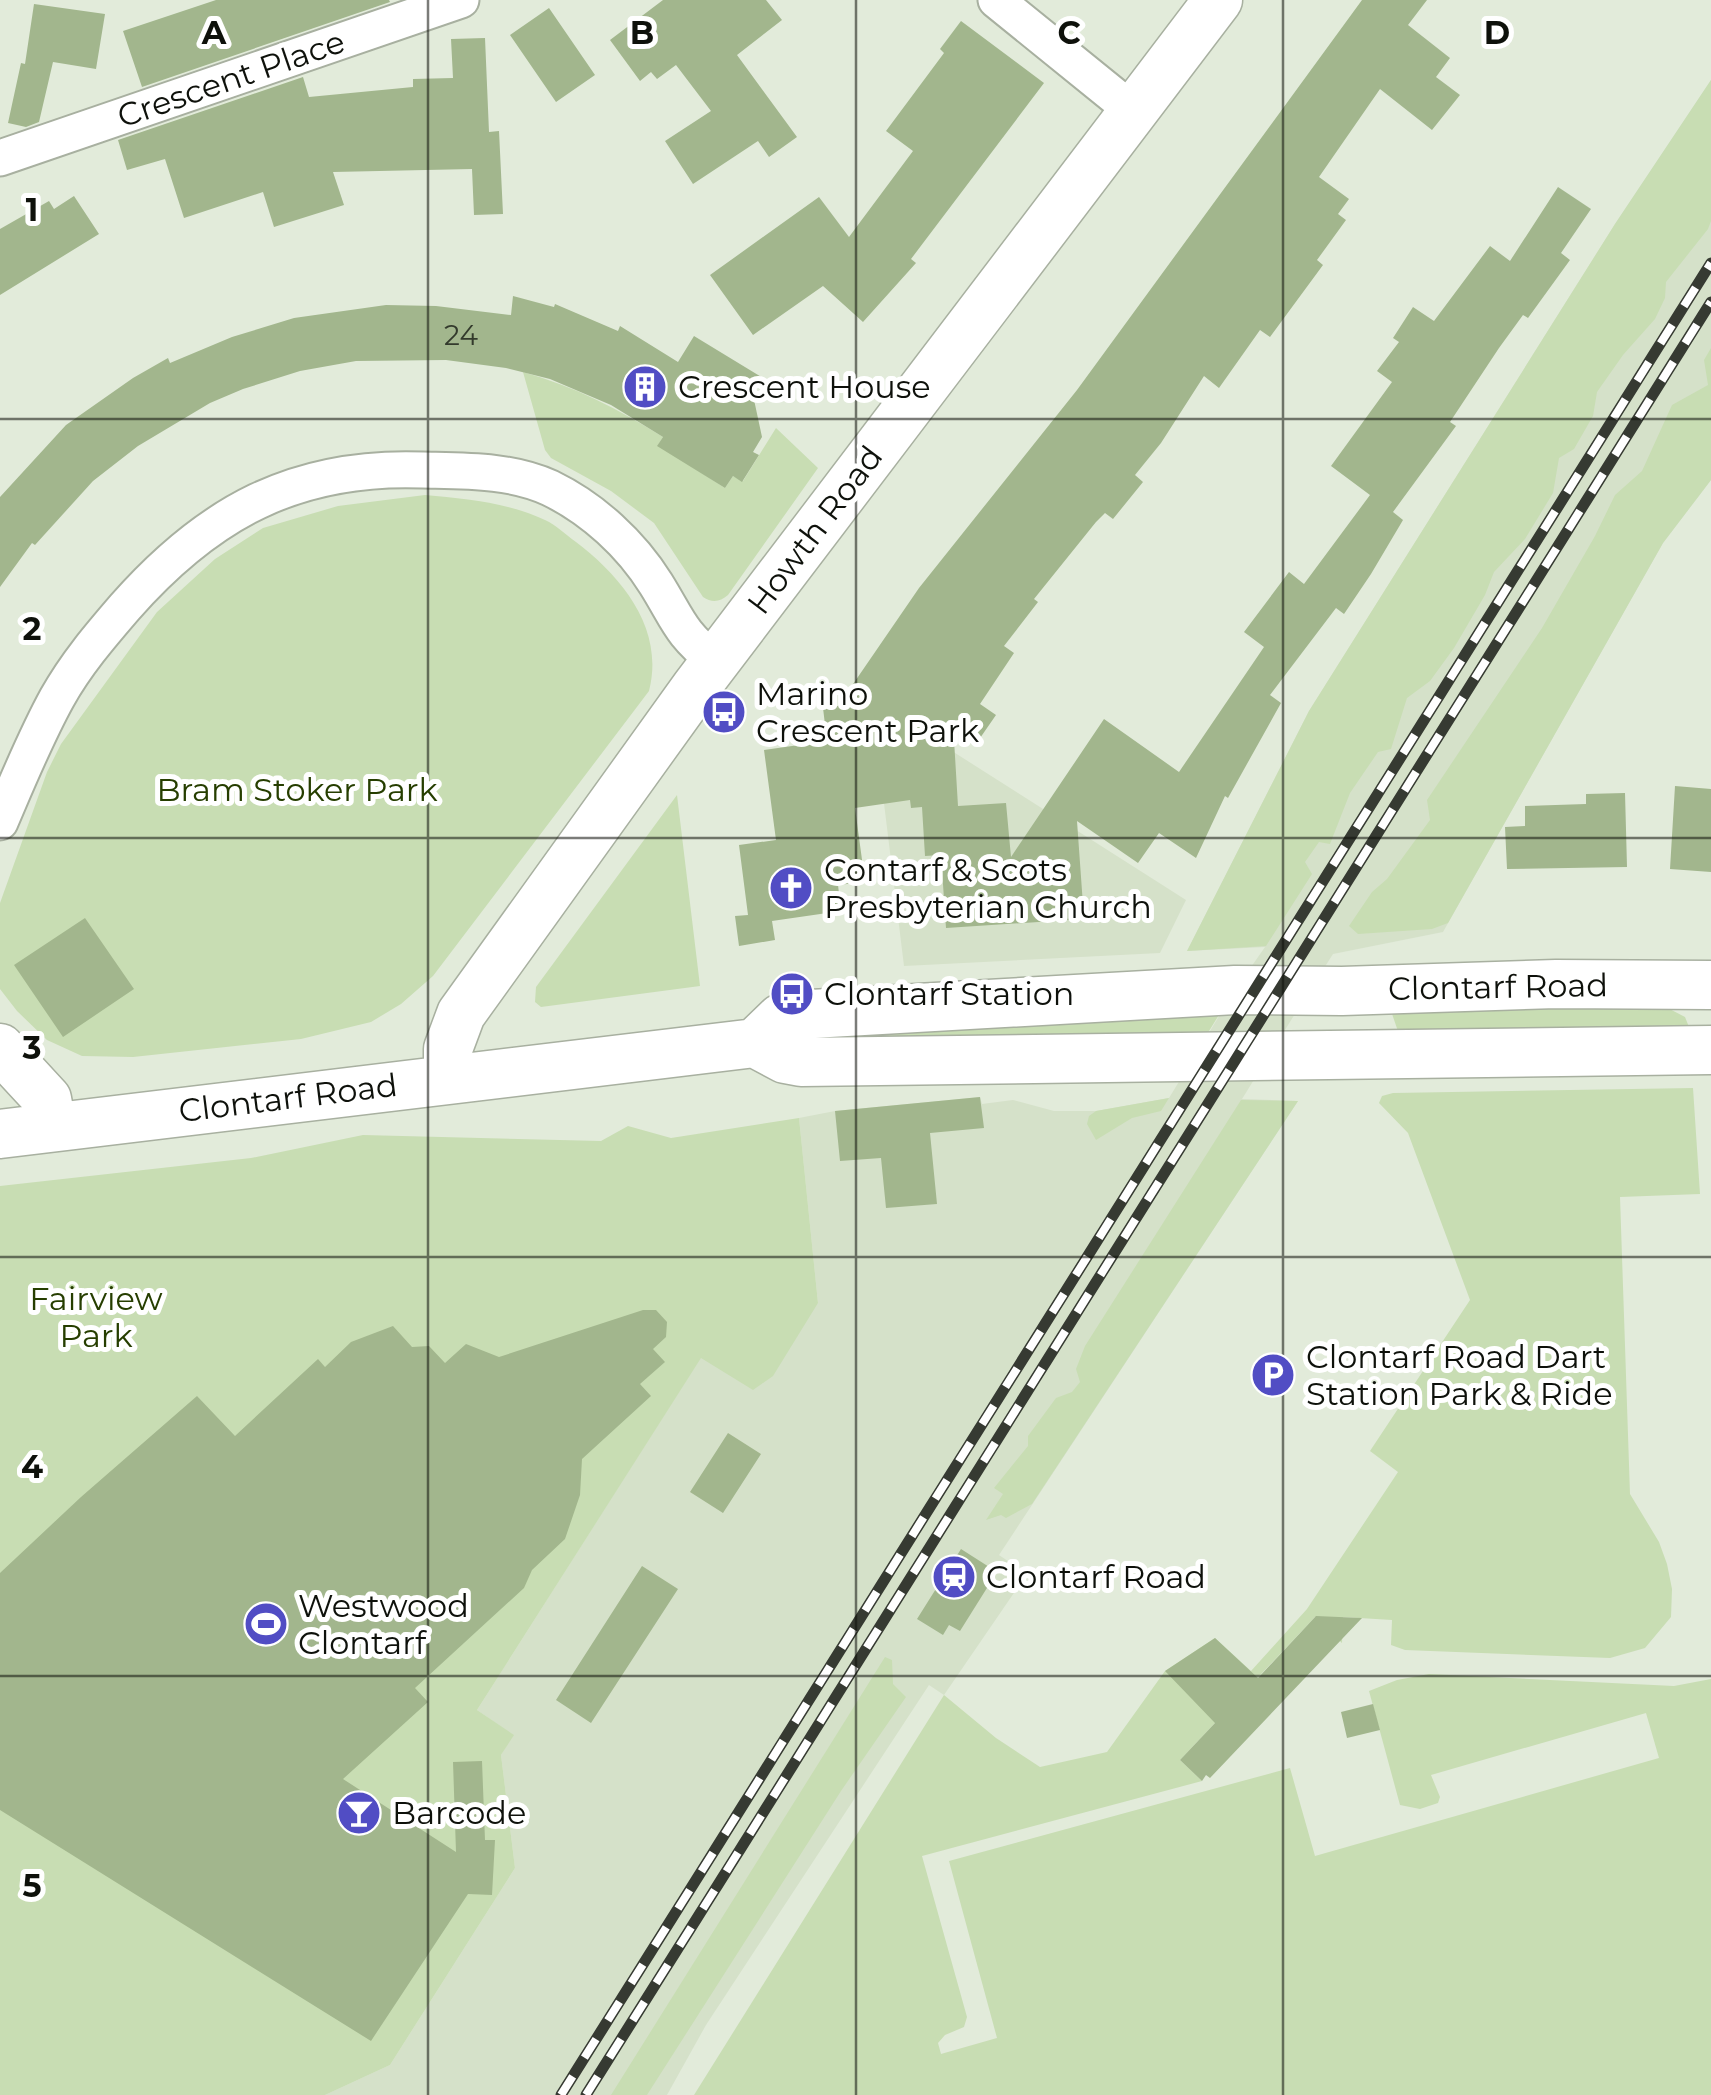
<svg xmlns="http://www.w3.org/2000/svg" width="1711" height="2095" font-family="Montserrat,sans-serif">
  <style>
    .built { fill: #d5e1c9 }
    .green { fill: #c8ddb3 }
    .building { fill: #a2b68d }
    .lines { fill: none; stroke-linecap: round; stroke-linejoin: round }
    .street-casing { stroke: #a8b0a0; stroke-width: 39 }
    .secondary-casing { stroke: #a8b0a0; stroke-width: 51 }
    .street { stroke: #fff; stroke-width: 35 }
    .secondary { stroke: #fff; stroke-width: 48 }
    .rail-casing { stroke: #363a32; stroke-width: 11 }
    .rail { stroke: #fff; stroke-width: 8; stroke-dasharray: 22; stroke-linecap: butt }
    .grid { fill: none; stroke: #0e110b; stroke-width: 2.5; stroke-opacity: 0.55 }
    .labels { text-anchor: middle; stroke-width: 10; stroke-linejoin: round; paint-order: stroke }
    .number-label { font-size: 28px; fill: #333a2c }
    .street-label { font-size: 32px; fill: #0e110b; stroke: #fff }
    .poi-label { font-size: 32px; fill: #0e110b; stroke: #fff; text-anchor: start }
    .park-label { font-size: 32px; fill: #263e00; stroke: #fff }
    .grid-label { font-size: 32px; text-anchor: middle; font-weight: bold; fill: #0e110b; stroke: #fff; stroke-width: 10; stroke-linejoin: round; paint-order: stroke }
  </style>
  <rect width="100%" height="100%" fill="#e2ebda"/>
  <path class="built" d="M1711,80V480L1663,543L1443,932L1333,954L1298,1009L1242,1099L1298,1101L999,1555L1027,1574L944,1695L929,1685L706,2025L667,2095H325L390,2065L515,1868L501,1755L513,1735L477,1710L701,1357L818,1303L799,1118L835,1111L980,1097L982,1104L1013,1100L1054,1111H1096L1169,1098L1235,990L1265,947L1187,951L1309,711L1615,224Z
    M897,716L1186,900L1160,953L904,966L874,722Z"/>
  <path class="green" d="M1711,80V221L1708,229L1666,282L1665,298L1655,319L1623,355L1597,392L1593,416L1574,449L1559,458L1553,493L1525,539L1494,572L1485,595L1454,648L1430,681L1407,698L1391,749L1378,752L1350,793L1330,844L1319,842L1305,862L1312,874L1266,946L1187,951L1309,711L1615,224Z
    M1711,348V480L1663,543L1448,923L1432,929L1358,934L1349,926L1372,892L1387,879L1430,820L1427,800L1542,628L1595,536L1615,495L1642,471L1672,405L1708,385L1704,360Z
    M523,372C574,386 618,409 663,437L658,445L725,488L733,476L743,481L776,428L818,468L728,595C720,602 712,603 703,597L654,523L611,491L551,458L545,450Z
    M425,495C466,499 507,502 545,520C556,525 566,535 576,542C622,577 665,629 649,691L433,976L401,1004L371,1022L301,1039L133,1057L82,1056L47,1040L17,1011L0,989V903L47,772L61,744L157,612L215,559L263,528L338,506Z
    M677,795L700,986L541,1007L535,1002L536,987Z
    M1662,1005L1685,1017L1689,1027L1401,1040L1390,1008Z
    M1222,1010L1201,1044L814,1042L803,1032Z
    M1693,1088L1700,1194L1620,1197L1630,1494L1659,1542L1667,1564L1672,1589L1671,1617L1645,1648L1610,1658L1405,1650L1391,1645L1392,1620L1343,1617L1342,1643L1315,1617L1180,1760L1202,1781L922,1856L967,2017L964,2027L945,2035L938,2043L941,2054L997,2038L949,1861L1290,1768L1315,1856L1659,1758L1646,1713L1431,1775L1440,1797L1438,1803L1420,1809L1400,1805L1369,1691L1397,1680L1429,1674L1674,1686L1711,1679V2095H694L944,1695L996,1738L1040,1767L1107,1752L1165,1671L1215,1638L1251,1671L1307,1609L1398,1472L1370,1451L1470,1300L1408,1133L1379,1103L1382,1096L1393,1093Z
    M1169,1098L1161,1111L1132,1118L1096,1140L1087,1124L1089,1116L1096,1111Z
    M1241,1100L1298,1101L1032,1504L1006,1518L1001,1515L986,1520L1003,1494L994,1488L1028,1446V1436L1056,1398L1072,1392L1080,1382L1076,1369L1085,1346Z
    M799,1118L818,1303L773,1376L753,1390L701,1358L477,1710L514,1735L501,1755L515,1868L390,2065L325,2095H0V1186L251,1158L363,1135L601,1141L628,1126L671,1138Z
    M885,1657L892,1660L893,1684L906,1697L841,1791L647,2095H611Z"/>
  <path class="building" d="M216,0H389L390,2L142,87L123,31Z
    M663,0H766L782,20L737,55L797,137L769,157L758,141L693,184L665,141L711,111L676,65L657,79L651,72L640,81L610,40Z
    M1362,0H1427L1408,25L1450,58L1436,77L1460,95L1432,130L1380,89L1319,177L1349,199L1338,214L1346,220L1317,260L1323,265L1270,337L1260,330L1219,388L1204,376L1161,443L1135,475L1143,482L1113,519L1105,513L1096,522L1034,599L1038,602L1004,646L1014,653L980,704L996,715L978,741L953,723L958,806L1006,803L1011,857L1104,719L1179,772L1264,647L1244,632L1289,572L1304,584L1370,495L1331,466L1392,382L1377,371L1399,342L1393,338L1413,307L1434,321L1490,246L1510,261L1558,187L1591,209L1561,253L1570,260L1528,318L1523,315L1499,348L1450,422L1456,426L1393,512L1403,520L1371,574L1344,614L1336,608L1270,695L1281,703L1228,798L1225,796L1196,858L1159,833L1138,863L1077,821L1084,919L946,928L941,855L925,856L922,807L911,808L910,800L855,808L865,882L838,885L841,911L772,921L775,940L739,946L735,916L748,915L739,845L776,840L764,750L827,741L823,708L838,706L919,588L1077,390Z
    M34,4L105,14L96,69L53,62L39,122L26,127L8,123L21,63L25,64Z
    M549,8L595,75L556,102L510,35Z
    M961,21L1044,83L911,259L916,263L863,322L823,286L753,335L710,275L819,197L849,237L913,151L886,131L944,53L940,49Z
    M485,38L489,132L499,131L503,214L474,215L472,169L333,172L344,205L274,227L263,192L184,218L165,159L127,170L118,140L303,77L309,97L413,87V79L453,78L451,39Z
    M74,196L99,234L0,295V229L49,201L54,209Z
    M513,296L554,307L555,304L618,331L620,326L678,362L694,336L763,378L753,395L762,437L753,452L759,455L742,482L733,476L725,488L657,446L663,437L611,405L550,379L506,368L446,360L356,361L300,371L243,389L210,403L138,446L93,481L35,545L32,543L0,587V497L66,425L133,378L168,358L170,363L232,337L294,318L386,305L436,306L511,315Z
    M1675,786L1711,789V872L1670,869Z
    M1625,793L1627,867L1507,869L1505,827L1525,826V806L1586,804V794Z
    M85,918L134,989L63,1037L14,965Z
    M980,1097L984,1128L930,1133L937,1204L886,1208L881,1158L840,1161L835,1111Z
    M643,1310H656L667,1322L666,1337L653,1349L665,1362L640,1384L651,1396L582,1459L580,1495L565,1539L532,1570L524,1588L415,1688L428,1702L343,1779L456,1852L453,1762L482,1761L485,1840H495L492,1895L468,1894L371,2041L0,1810V1573L81,1497L197,1396L235,1436L318,1359L325,1367L351,1342L393,1326L412,1347L429,1346L445,1363L466,1344L499,1357Z
    M728,1433L761,1454L723,1513L690,1492Z
    M961,1549L997,1572L960,1631L949,1625L943,1635L917,1619Z
    M642,1566L678,1589L591,1723L556,1700Z
    M1316,1616L1362,1618L1210,1778L1206,1775L1202,1781L1180,1760L1215,1723L1165,1671L1215,1638L1258,1678Z
    M1373,1704L1380,1730L1347,1738L1341,1712Z"/>
  <g class="lines">
    <defs>
      <path id="street" d="M996,0L1133,111
        M0,158L461,0
        M0,822C18,780 35,738 57,698C76,664 100,636 125,607C208,513 295,465 423,470C466,471 511,470 550,488C593,509 631,544 656,584C679,621 679,632 715,661"/>
      <path id="secondary" d="M755,1043L781,1018L811,1014L1235,990L1342,991L1556,984L1711,985
        M0,1048L47,1099L52,1126
        M448,1078V1049L461,1014L696,687L1218,0
        M0,1134L755,1043L785,1059L801,1062L1711,1050"/>
    </defs>
    <use href="#street" class="street-casing"/>
    <use href="#secondary" class="secondary-casing"/>
    <use href="#street" class="street"/>
    <use href="#secondary" class="secondary"/>
    <defs>
      <path id="rail" d="M561,2095L1711,263
        M586,2095L1711,302"/>
    </defs>
    <use href="#rail" class="rail-casing"/>
    <use href="#rail" class="rail"/>
  </g>
  <path class="grid" d="M428,0V2095M856,0V2095M1283,0V2095M0,419H1711M0,838H1711M0,1257H1711M0,1676H1711"/>
  <defs>
    <symbol id="building-disc" viewBox="-11 -11 22 22"><circle r="9.5" fill="#514dc4" stroke="#fff"/><path d="M-4-6H4V6H1V3H-1V6H-4ZM-2.5-4.3h1.7v1.8h-1.7ZM.8-4.3h1.7v1.8H.8ZM-2.5-1h1.7V.8h-1.7ZM.8-1h1.7V.8H.8Z" fill="#fff"/></symbol>
    <symbol id="bus-disc" viewBox="-11 -11 22 22"><circle r="9.5" fill="#514dc4" stroke="#fff"/><path d="M-5-6H5V4H4V6H2V4H-2V6H-4V4H-5ZM-3.5-4V0h7V-4ZM-3.5 1.2v1.5H-2V1.2ZM2 1.2v1.5H3.5V1.2Z" fill="#fff"/></symbol>
    <symbol id="church-disc" viewBox="-11 -11 22 22"><circle r="9.5" fill="#514dc4" stroke="#fff"/><path d="M-1.2-6h2.4v3.5h3.3v2.4h-3.3V6h-2.4V-.1h-3.3v-2.4h3.3Z" fill="#fff"/></symbol>
    <symbol id="parking-disc" viewBox="-11 -11 22 22"><circle r="9.5" fill="#514dc4" stroke="#fff"/><path d="M-3.5-5.5H1a3.5 3.5 0 0 1 0 7H-1V5.5H-3.5ZM-1-3.4V-.6H.8a1.4 1.4 0 0 0 0-2.8Z" fill="#fff"/></symbol>
    <symbol id="station-disc" viewBox="-11 -11 22 22"><circle r="9.5" fill="#514dc4" stroke="#fff"/><path d="M-3-6H3Q5-6 5-4V2Q5 4 3 4L4.5 6H3L1.5 4h-3L-3 6H-4.5L-3 4Q-5 4-5 2V-4Q-5-6-3-6ZM-3.5-4v3h7v-3ZM-3.5 1v1.5H-2V1ZM2 1v1.5H3.5V1Z" fill="#fff"/></symbol>
    <symbol id="stadium-disc" viewBox="-11 -11 22 22"><circle r="9.5" fill="#514dc4" stroke="#fff"/><path d="M0-5a6.5 5 0 1 0 0 10a6.5 5 0 1 0 0-10ZM-3.5-1.8h7v3.6h-7Z" fill="#fff"/></symbol>
    <symbol id="bar-disc" viewBox="-11 -11 22 22"><circle r="9.5" fill="#514dc4" stroke="#fff"/><path d="M-6-5H6L.8 .8V4.5H3.5V6h-7V4.5H-.8V.8Z" fill="#fff"/></symbol>
  </defs>
  <g fill-rule="evenodd">
    <use href="#building-disc" x="620" y="362" width="50" height="50"/>
    <use href="#bus-disc" x="699" y="687" width="50" height="50"/>
    <use href="#church-disc" x="766" y="863" width="50" height="50"/>
    <use href="#bus-disc" x="767" y="969" width="50" height="50"/>
    <use href="#parking-disc" x="1248" y="1350" width="50" height="50"/>
    <use href="#station-disc" x="929" y="1552" width="50" height="50"/>
    <use href="#stadium-disc" x="241" y="1599" width="50" height="50"/>
    <use href="#bar-disc" x="334" y="1788" width="50" height="50"/>
  </g>
  <g class="labels">
    <g class="number-label">
      <text x="461" y="345">24</text>
    </g>
    <g class="street-label">
      <text transform="translate(231 79) rotate(-19)" y="11">Crescent Place</text>
      <text transform="translate(815 530) rotate(-53)" y="11">Howth Road</text>
      <text transform="translate(1498 987) rotate(-1)" y="11">Clontarf Road</text>
      <text transform="translate(288 1098) rotate(-7)" y="11">Clontarf Road</text>
    </g>
    <g class="poi-label">
      <text x="678" y="398">Crescent House</text>
      <text x="756" y="705">Marino<tspan x="756" dy="37">Crescent Park</tspan></text>
      <text x="824" y="881">Contarf &amp; Scots<tspan x="824" dy="37">Presbyterian Church</tspan></text>
      <text x="824" y="1005">Clontarf Station</text>
      <text x="1306" y="1368">Clontarf Road Dart<tspan x="1306" dy="37">Station Park &amp; Ride</tspan></text>
      <text x="986" y="1588">Clontarf Road</text>
      <text x="298" y="1617">Westwood<tspan x="298" dy="37">Clontarf</tspan></text>
      <text x="392" y="1824">Barcode</text>
    </g>
    <g class="park-label">
      <text x="297" y="801">Bram Stoker Park</text>
      <text x="96" y="1310">Fairview<tspan x="96" dy="37">Park</tspan></text>
    </g>
  </g>
  <g class="grid-label">
    <text x="214" y="44">A</text>
    <text x="642" y="44">B</text>
    <text x="1069" y="44">C</text>
    <text x="1497" y="44">D</text>
    <text x="32" y="221">1</text>
    <text x="32" y="640">2</text>
    <text x="32" y="1059">3</text>
    <text x="32" y="1478">4</text>
    <text x="32" y="1897">5</text>
  </g>
</svg>
